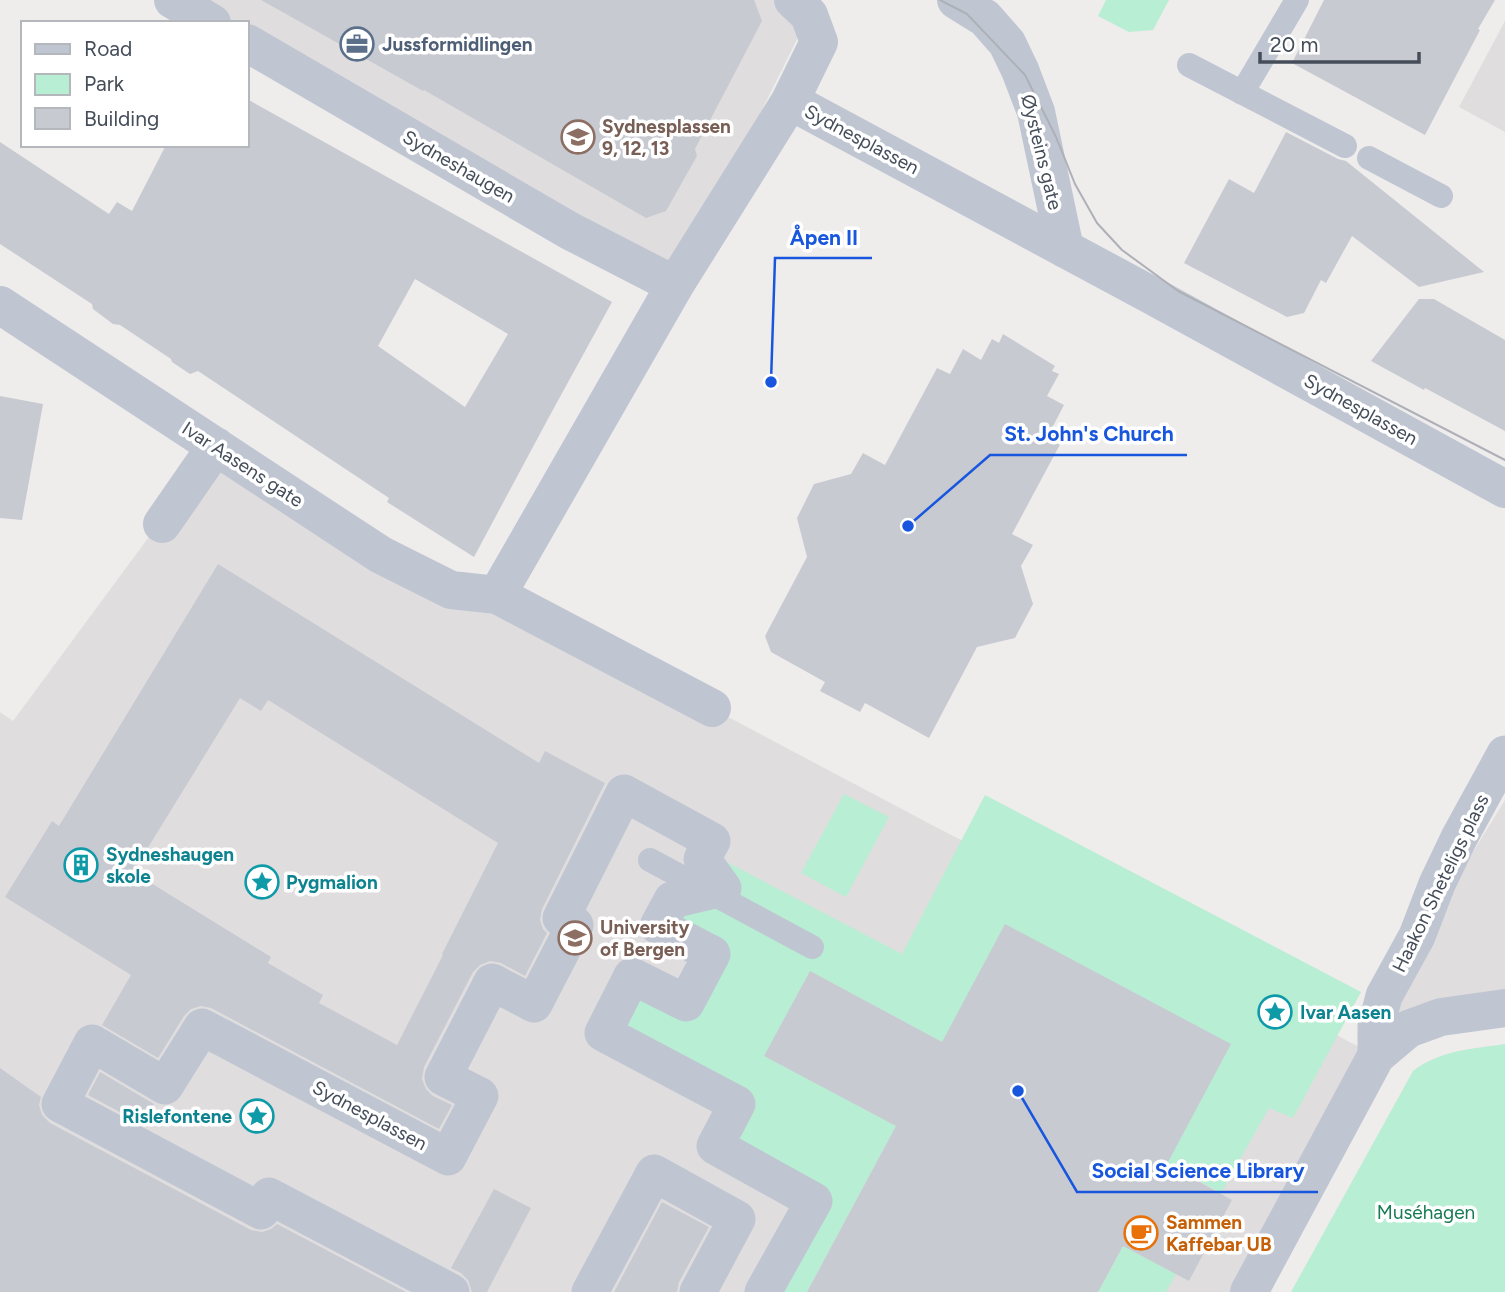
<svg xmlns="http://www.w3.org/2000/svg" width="1505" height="1292" font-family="Figtree,sans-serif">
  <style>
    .education { fill: #e0ddde }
    .green { fill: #b8eed3 }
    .building { fill: #c8cad2; fill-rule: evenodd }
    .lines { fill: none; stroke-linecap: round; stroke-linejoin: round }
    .service { stroke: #bfc6d2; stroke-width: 24 }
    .pedestrian { stroke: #bfc6d2; stroke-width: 37 }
    .minor { stroke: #bfc6d2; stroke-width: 38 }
    .tram { stroke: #aeb0b7; stroke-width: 2 }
    .labels { text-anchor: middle; stroke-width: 7; stroke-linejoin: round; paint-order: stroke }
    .service-label { font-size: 19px; font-weight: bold; fill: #4e5e75; stroke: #fff; text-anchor: start }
    .education-label { font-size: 19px; font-weight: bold; fill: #785e54; stroke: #fff; text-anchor: start }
    .street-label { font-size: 19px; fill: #444d59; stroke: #fff }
    .culture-label { font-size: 19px; font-weight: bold; fill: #0d838f; stroke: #fff; text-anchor: start }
    .park-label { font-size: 19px; fill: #167a53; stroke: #fff }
    .food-label { font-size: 19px; font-weight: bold; fill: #c56008; stroke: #fff; text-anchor: start }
    .leader { fill: none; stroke: #1857dd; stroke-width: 2.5 }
    .callout-dot { fill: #1857dd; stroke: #fff; stroke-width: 2.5 }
    .callout-label { font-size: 21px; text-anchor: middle; font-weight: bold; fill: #1857dd; stroke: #fff; stroke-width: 7; stroke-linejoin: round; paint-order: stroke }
  </style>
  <rect width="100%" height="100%" fill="#efecec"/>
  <path class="education" d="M173,0H793L809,15L675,285L247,43V23H212Z
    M1505,21V132L1459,107Z
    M216,446L932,825L1369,1052L1244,1292H0V712L13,721Z
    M1505,800V1008L1376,1027L1384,996Z"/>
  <path class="green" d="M1106,0H1169L1153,30L1129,32L1098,16Z
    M844,794L889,817L846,897L801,873Z
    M985,795L1361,992L1293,1118L1269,1108L1221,1193L810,971L765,1056L896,1126L807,1292H763L814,1201L715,1146L737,1104L603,1033L632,976L685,1003L712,954L658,926L706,851L902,954Z
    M1505,1044V1292H1291L1413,1071C1440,1050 1472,1049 1505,1044Z
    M1123,1246L1176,1274L1166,1292H1098Z"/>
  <path class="building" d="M261,0H754L762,21L695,149L697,156L666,211L646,218L424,90L423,91Z
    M1324,0H1495L1478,29L1480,30L1425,135L1292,63Z
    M247,99L612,302L549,417L474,557L387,502L389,498L198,371L190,374L172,362L171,359L120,325L113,324L93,309L92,304L0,244V142L109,214L117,202L132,211L166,145H247ZM415,279L508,334L465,407L378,346Z
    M1286,132L1338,159L1346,161L1484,272L1419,287L1352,236L1326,283L1321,280L1304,313L1287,317L1184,263L1229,179L1254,193Z
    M1419,299H1434L1505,340V431L1425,388L1424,390L1371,361Z
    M1003,334L1055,366L1052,371L1059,374L1047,396L1064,405L1051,430L1064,437L1012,534L1033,545L1021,566L1033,604L1015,638L977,647L929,738L865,703L860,712L820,691L825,682L771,652L765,636L807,557L797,518L814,484L851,474L863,453L885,465L937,368L950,374L963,349L981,360L992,339L999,343Z
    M0,396L43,404L22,520L0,518Z
    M218,564L539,763L545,751L605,783L542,909L540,920L543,929L547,933L525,976L501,963L490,961L480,965L473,972L424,1067L422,1079L426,1089L433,1096L452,1105L439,1129L211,1008L201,1006L191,1009L184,1016L158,1058L102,1025L131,975L5,897L52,821L59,826ZM240,698L261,711L268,700L498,843L442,954L443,955L397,1045L319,1003L323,995L268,963L271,957L133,872Z
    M1005,924L1231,1044L1167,1164L1232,1200L1189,1281L1123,1246L1098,1292H807L896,1126L764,1056L810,971L942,1042Z
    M0,1068L41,1097L39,1105L42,1115L50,1123L251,1230L262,1232L271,1229L277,1224L406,1292H0Z
    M100,1072L154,1104L142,1124L88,1095Z
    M494,1189L531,1208L487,1292H472L468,1280L461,1273L451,1268Z
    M662,1202L709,1227L679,1282L677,1292H614Z"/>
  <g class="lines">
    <path class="service" d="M1189,65L1345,146
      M1242,93L1297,0
      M1369,158L1441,196
      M650,860L812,947"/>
    <path class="pedestrian" d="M1376,1056V1027L1384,996L1417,936L1437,884L1459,838L1505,754
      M451,1292L269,1196L261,1211L60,1104L92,1043L165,1086L202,1027L448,1157L480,1096L443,1077L492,982L534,1004L575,925L561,918L624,793L712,841L702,859L723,888L672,900L658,926L712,954L686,1003L632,976L603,1033L737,1104L715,1146L814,1201L763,1292
      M590,1292L654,1173L737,1219L698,1292"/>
    <path class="minor" d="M173,0L212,23
      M956,0L985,18L1007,43L1020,70L1036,112L1065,249
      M247,43L570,231L675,285
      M790,101L819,42L809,15L793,0
      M0,305L381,555L451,590L497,595
      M162,524L216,446
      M712,708L497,595L675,285L790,101L1151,295L1505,489
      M1249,1292L1376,1056L1408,1029L1441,1017L1505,1008"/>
    <path class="tram" d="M940,0L967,14L1025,75L1056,137L1075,184L1097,223L1122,250L1178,291L1505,460"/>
  </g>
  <defs>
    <symbol id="office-ring" viewBox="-11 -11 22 22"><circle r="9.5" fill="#fff" stroke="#5c6f8a" stroke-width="1.5"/><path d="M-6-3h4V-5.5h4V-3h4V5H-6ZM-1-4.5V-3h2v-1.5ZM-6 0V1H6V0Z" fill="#5c6f8a"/></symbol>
    <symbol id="university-ring" viewBox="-11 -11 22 22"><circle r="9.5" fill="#fff" stroke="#8d6e63" stroke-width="1.5"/><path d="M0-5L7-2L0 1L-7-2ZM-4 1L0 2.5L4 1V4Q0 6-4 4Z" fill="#8d6e63"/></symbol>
    <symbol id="building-ring" viewBox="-11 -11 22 22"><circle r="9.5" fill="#fff" stroke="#0f9aa8" stroke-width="1.5"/><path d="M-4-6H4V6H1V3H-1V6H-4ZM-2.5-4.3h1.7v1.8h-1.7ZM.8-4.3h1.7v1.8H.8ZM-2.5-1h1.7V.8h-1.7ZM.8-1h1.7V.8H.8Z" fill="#0f9aa8"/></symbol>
    <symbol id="sight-ring" viewBox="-11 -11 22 22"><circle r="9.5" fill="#fff" stroke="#0f9aa8" stroke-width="1.5"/><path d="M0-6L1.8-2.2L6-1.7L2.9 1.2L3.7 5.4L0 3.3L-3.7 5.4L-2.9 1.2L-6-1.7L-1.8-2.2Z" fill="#0f9aa8"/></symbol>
    <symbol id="cafe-ring" viewBox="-11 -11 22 22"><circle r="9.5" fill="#fff" stroke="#e8710a" stroke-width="1.5"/><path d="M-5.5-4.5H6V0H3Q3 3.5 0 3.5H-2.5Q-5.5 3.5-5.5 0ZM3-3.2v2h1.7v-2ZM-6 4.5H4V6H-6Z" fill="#e8710a"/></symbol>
  </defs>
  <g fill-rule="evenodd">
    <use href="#office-ring" x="338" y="25" width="38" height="38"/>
    <use href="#university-ring" x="559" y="118" width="38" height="38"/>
    <use href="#building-ring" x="62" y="846" width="38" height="38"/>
    <use href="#sight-ring" x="243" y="863" width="38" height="38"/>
    <use href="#university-ring" x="556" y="919" width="38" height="38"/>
    <use href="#sight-ring" x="1256" y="993" width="38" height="38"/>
    <use href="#sight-ring" x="238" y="1097" width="38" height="38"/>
    <use href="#cafe-ring" x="1122" y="1214" width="38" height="38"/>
  </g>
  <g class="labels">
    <g class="service-label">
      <text x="382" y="51">Jussformidlingen</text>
    </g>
    <g class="education-label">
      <text x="602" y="133">Sydnesplassen<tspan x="602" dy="22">9, 12, 13</tspan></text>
      <text x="600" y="934">University<tspan x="600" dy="22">of Bergen</tspan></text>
    </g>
    <g class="street-label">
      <text transform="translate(862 139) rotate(28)" y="7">Sydnesplassen</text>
      <text transform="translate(1042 152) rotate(76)" y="7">Øysteins gate</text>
      <text transform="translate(459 166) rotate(30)" y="7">Sydneshaugen</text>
      <text transform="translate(1361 409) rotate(29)" y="7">Sydnesplassen</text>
      <text transform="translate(243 464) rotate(33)" y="7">Ivar Aasens gate</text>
      <text transform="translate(1440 883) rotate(-64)" y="7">Haakon Sheteligs plass</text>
      <text transform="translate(370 1115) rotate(28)" y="7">Sydnesplassen</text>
    </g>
    <g class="culture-label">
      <text x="106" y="861">Sydneshaugen<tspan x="106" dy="22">skole</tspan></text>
      <text x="286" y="889">Pygmalion</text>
      <text x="1300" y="1019">Ivar Aasen</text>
      <text x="232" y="1123" text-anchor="end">Rislefontene</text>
    </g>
    <g class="park-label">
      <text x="1426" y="1219">Muséhagen</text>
    </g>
    <g class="food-label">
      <text x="1166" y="1229">Sammen<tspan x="1166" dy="22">Kaffebar UB</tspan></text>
    </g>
  </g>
  <path class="leader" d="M771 382L775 258H872M908 526L990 455H1187M1018 1091L1077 1192H1318"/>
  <g class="callout-dot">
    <circle cx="771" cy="382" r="7"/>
    <circle cx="908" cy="526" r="7"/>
    <circle cx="1018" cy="1091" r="7"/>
  </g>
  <g class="callout-label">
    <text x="824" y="245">Åpen II</text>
    <text x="1089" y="441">St. John's Church</text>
    <text x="1198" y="1178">Social Science Library</text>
  </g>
  <rect x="21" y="21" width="228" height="126" fill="#ffffff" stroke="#b4b8bd" stroke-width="2"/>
  <rect x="35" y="44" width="35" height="10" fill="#bfc6d2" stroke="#b4b8bd" stroke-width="2"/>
  <text x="84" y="56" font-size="21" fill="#444d59">Road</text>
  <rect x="35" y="74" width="35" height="21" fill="#b8eed3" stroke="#b4b8bd" stroke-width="2"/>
  <text x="84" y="91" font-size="21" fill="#444d59">Park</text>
  <rect x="35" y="108" width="35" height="21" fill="#c8cad2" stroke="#b4b8bd" stroke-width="2"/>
  <text x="84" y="126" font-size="21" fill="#444d59">Building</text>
  <path d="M1260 52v10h159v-10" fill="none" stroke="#444d59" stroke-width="3.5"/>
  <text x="1270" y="52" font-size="21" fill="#444d59" stroke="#ffffff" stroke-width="5" paint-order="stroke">20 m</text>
</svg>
